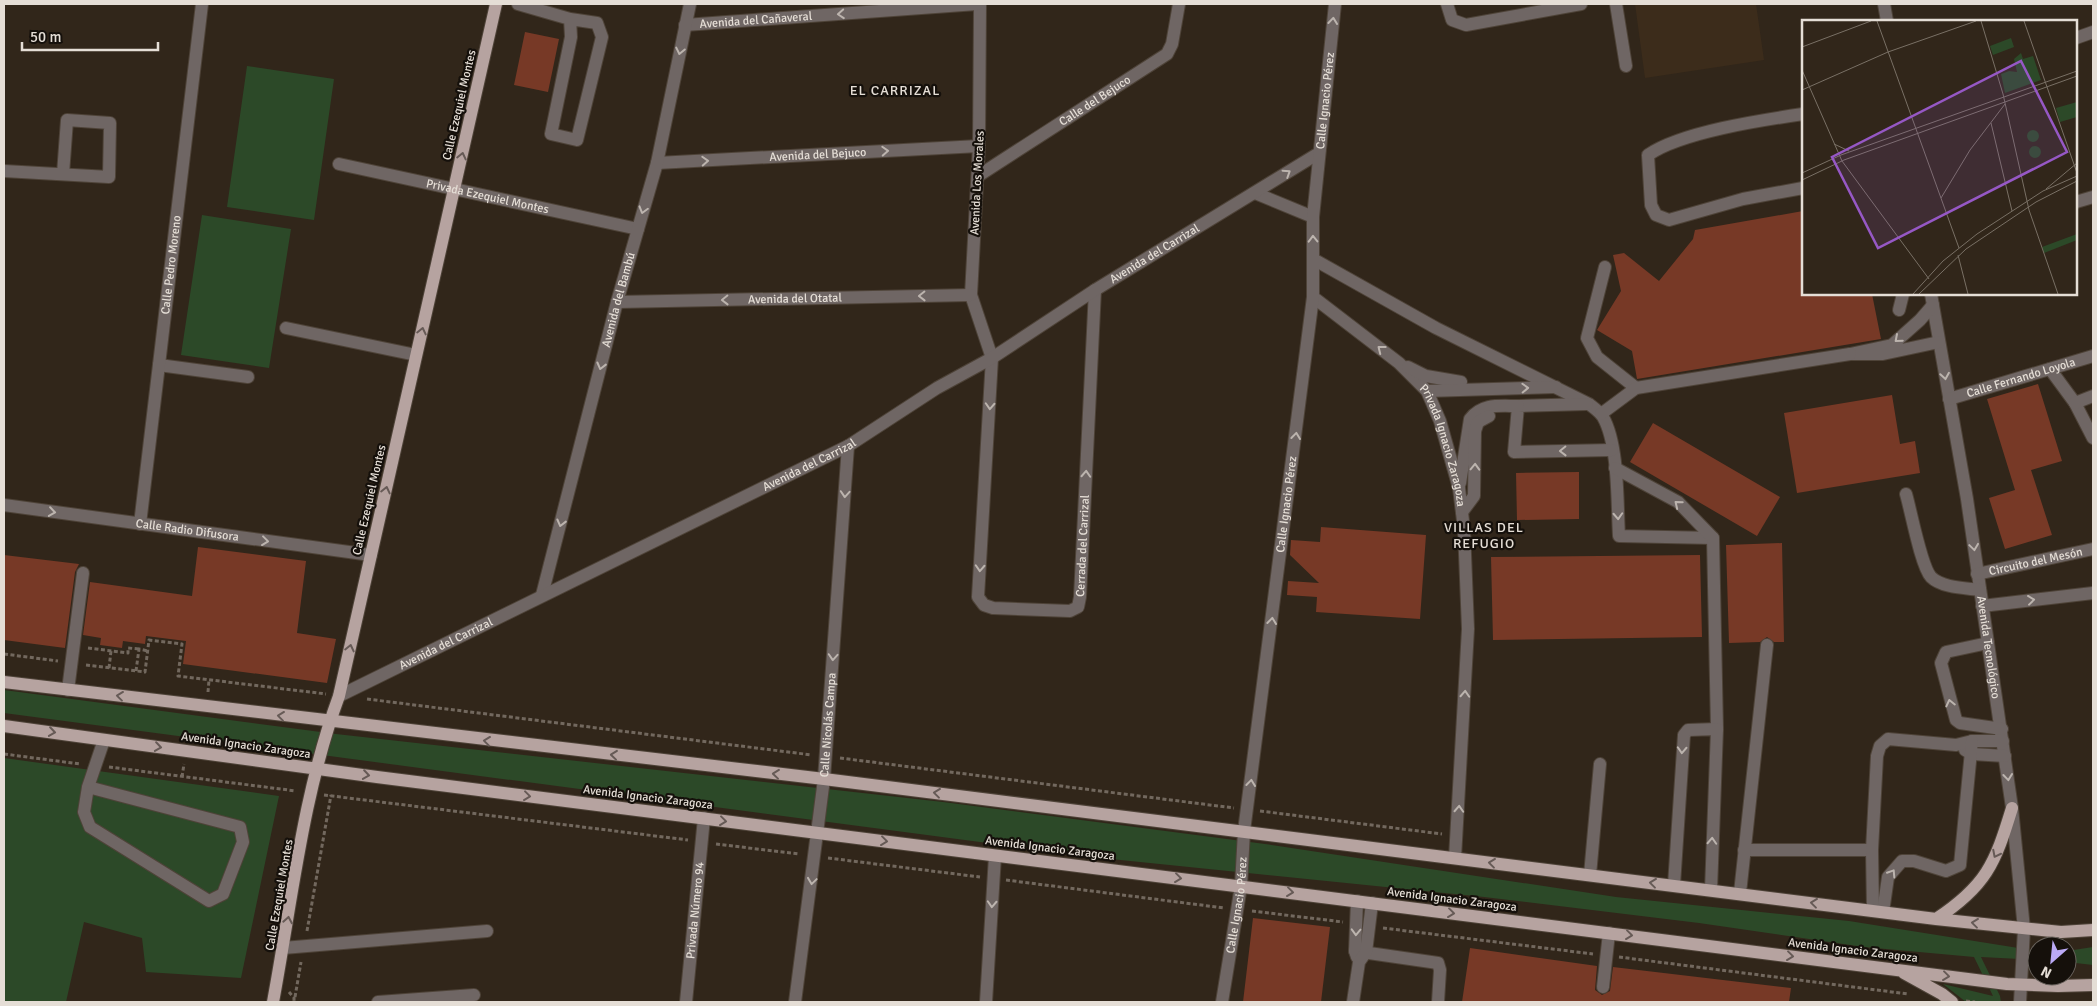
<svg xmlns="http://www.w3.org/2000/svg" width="2097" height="1006" font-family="Signika,sans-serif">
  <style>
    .built { fill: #3c2c1b }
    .green { fill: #2c4928 }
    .building { fill: #773926 }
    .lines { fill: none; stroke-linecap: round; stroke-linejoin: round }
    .minor-casing { stroke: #4e4338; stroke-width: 14 }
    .major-casing { stroke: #4e4338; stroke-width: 14 }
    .path { stroke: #72685e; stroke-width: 3; stroke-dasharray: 4 2.5; stroke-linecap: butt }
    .minor { stroke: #6f6664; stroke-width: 12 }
    .major { stroke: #b6a3a0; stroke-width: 12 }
    .oneway { stroke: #bcb4ae }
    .oneway2 { stroke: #665a56 }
    .labels { text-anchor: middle; stroke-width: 4.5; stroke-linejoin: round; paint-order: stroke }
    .street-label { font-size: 12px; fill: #e5ded6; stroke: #15100b }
    .neighbourhood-label { font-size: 14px; letter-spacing: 1px; fill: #e5ded6; stroke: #15100b }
    .inset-road { fill: none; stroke: #797065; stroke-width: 1 }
    .view { fill: #9658c5; fill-opacity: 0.15; stroke: #9658c5; stroke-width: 2.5 }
    .inset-edge { fill: none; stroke: #e5ded6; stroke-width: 2.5 }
  </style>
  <rect width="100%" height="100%" fill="#31261a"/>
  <path class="built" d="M1635,4H1756L1764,60L1645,78Z"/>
  <path class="green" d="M247,66L334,79L314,220L227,207Z
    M202,215L291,229L269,368L181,355Z
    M4,690L336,734L943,802L1265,844L1616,897L1849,921L2037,951V960L1981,957L2000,996L2001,1002H1966L1943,984L1993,996L1974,957L1864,947L1699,923L1484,897L1101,858L4,713Z
    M4,758L279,796L241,978L146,972L142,938L84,922L66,1002H4Z
    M2093,947V965L2067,962V951Z"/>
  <path class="building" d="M525,32L559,39L548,92L514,85Z
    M1803,211V294H1872L1881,339L1637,379L1632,351L1597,330L1621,291L1613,255L1624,253L1659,281L1693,239L1695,230Z
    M2038,384L2062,461L2031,470L2052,535L2005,549L1989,498L2015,490L1987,399Z
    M1892,395L1900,444L1915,441L1920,473L1797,493L1784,413Z
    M1653,423L1780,497L1757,536L1630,462Z
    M1579,472V519L1517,520L1516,473Z
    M1321,527L1426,535L1420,619L1316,612L1317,597L1287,595L1288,581L1319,583L1290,555L1291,540L1320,542Z
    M1782,543L1784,642H1774L1767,637L1760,642L1729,643L1726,545Z
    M198,547L306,561L297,633L336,639L327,683L183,664L186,641L146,636L145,644L123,641L122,648L100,645L101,638L83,635L90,582L192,596Z
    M4,555L79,564L75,572L65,648L4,640Z
    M1700,555L1702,637L1493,640L1491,557Z
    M1253,918L1330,927L1321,1002H1243Z
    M1470,948L1597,966L1595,990L1602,995L1610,991L1613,967L1791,988L1789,1002H1462Z"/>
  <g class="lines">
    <defs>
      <g id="minor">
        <path d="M518,4L570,19L597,23L602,37L577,140L551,134L571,37L570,19"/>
        <path id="s1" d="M980,4L979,146L971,295L992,358L978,597L984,605L993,608L1070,611L1078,607L1080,597L1095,290"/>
        <path d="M1447,4L1452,20L1466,25L1581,4"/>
        <path d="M1616,4L1626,66"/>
        <path d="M1884,4L1887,21"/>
        <path id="s2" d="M685,25L977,4"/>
        <path d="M2076,38L2093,32"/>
        <path d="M1803,114C1762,120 1681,132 1648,155L1651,205L1656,215L1669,220L1743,199L1803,188"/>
        <path id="s3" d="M657,163L979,146"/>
        <path id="s4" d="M339,164L638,229"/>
        <path d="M4,171L109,177L110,123L67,120L63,174"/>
        <path id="s5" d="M978,176L1167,54L1172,44L1179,4"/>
        <path d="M1255,193L1313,217"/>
        <path d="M2076,202L2093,197"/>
        <path d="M1313,259L1436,328L1589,404C1594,408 1600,412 1603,417C1619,445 1617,503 1619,536L1713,538"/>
        <path d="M1605,267L1587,338L1597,357L1636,388"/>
        <path id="s6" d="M1931,294L1967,499L2012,808L2024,929L2020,1002"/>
        <path id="s7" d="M1313,297L1399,363L1427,391L1440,421L1459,488L1464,529L1468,629L1455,858"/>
        <path id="s8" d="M617,302L971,295"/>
        <path d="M1933,305L1920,320L1892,345L1850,354H1883L1939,342"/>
        <path d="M1899,310L1903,294"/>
        <path d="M286,328L416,355"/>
        <path d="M159,365L248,377"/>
        <path d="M1408,367L1426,376L1461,382"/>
        <path d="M2050,369L2075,403L2093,438"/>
        <path d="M1427,391L1556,387"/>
        <path id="s9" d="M1949,399L2093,356"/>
        <path d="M2075,403L2093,396"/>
        <path d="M1587,404L1518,406L1514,452L1612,450"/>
        <path d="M1601,414L1636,388L1850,354"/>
        <path d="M1615,468L1678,502L1713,538L1717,729"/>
        <path d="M1460,483L1470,419C1482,403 1500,406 1518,406"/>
        <path d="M1906,494C1911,511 1921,566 1931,577C1942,588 1966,588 1980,590"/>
        <path id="s10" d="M4,505L371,555"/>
        <path d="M1462,512L1474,496L1475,431L1478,422L1489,416"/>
        <path id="s11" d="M140,524L202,4"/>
        <path id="s12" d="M1977,574L2093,549"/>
        <path id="s13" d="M542,595L617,302L657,163L690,4"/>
        <path d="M1982,606L2093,593"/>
        <path d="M1988,643L1946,652L1941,663L1956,720L1960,723L2002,729"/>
        <path d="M68,690L83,573"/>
        <path id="s14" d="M339,696L848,446L937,388L992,358L1095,290L1319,153"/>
        <path d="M1965,750L1972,754L2005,756"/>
        <path d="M88,787L240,827L243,842L223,894L209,901L90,827L84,812L88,787L104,740"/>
        <path d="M1744,850H1872"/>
        <path d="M1590,875L1600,764"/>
        <path d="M1674,885L1684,735L1688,730L1717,729L1711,890"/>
        <path d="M1740,893L1767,645"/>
        <path d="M1873,911L1872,850L1877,756L1880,746L1888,739L1956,745L1972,741H2003"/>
        <path d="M1883,912L1888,877L1902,861H1914L1946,871L1960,865L1972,741"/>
        <path d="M283,948L487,931"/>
        <path d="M1355,951L1438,963L1440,970L1438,1002"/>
        <path d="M1357,957L1355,951L1357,901"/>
        <path d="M1603,987L1609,933"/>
        <path d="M378,1002L474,995"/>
        <path id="s15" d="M686,1002L704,818"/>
        <path id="s16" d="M795,1002L824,779L848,446"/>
        <path d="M986,1002L995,856"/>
        <path id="s17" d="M1222,1002L1241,886L1244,831L1313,297V217L1335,4"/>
        <path d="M1353,1002L1359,962L1366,952L1372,903"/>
      </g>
      <path id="major" d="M4,682L824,779L1936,919L2061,932L2093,930
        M4,726L377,777L2007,984L2058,986L2093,985
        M1936,919C1986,886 1995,864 2012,808
        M1904,973L1942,994L1952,1002
        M273,1002C292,900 303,793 339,696L496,4"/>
    </defs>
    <use href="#minor" class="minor-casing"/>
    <use href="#major" class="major-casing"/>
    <path class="path" d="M88,648L128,653V648L139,649
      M4,654L58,661
      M86,665L145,672L149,640L182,644L178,676L326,694
      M109,668L111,651
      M136,671L139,649L148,651
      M208,692L209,680
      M367,699L812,755
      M4,754L80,764
      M840,758L1234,808
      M109,767L296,791
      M182,777L184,764
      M324,795L688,840
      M1260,811L1442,834
      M716,844L799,854
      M828,858L980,877
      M1006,880L1224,908
      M1252,911L1343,922
      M1383,928L1593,954
      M307,931L331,795
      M1619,957L1908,994
      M289,992L294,998V1002
      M295,997L301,962
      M1966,1001L1975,1002"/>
    <use href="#minor" class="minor"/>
    <use href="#major" class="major"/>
  </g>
  <defs><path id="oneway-chevron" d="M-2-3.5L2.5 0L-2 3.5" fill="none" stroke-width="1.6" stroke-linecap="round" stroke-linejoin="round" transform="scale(1.25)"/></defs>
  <g class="oneway">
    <use href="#oneway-chevron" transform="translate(841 14) rotate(176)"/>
    <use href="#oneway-chevron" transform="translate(1333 21) rotate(-84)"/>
    <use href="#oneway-chevron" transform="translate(680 51) rotate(102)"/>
    <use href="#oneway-chevron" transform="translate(885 151) rotate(-3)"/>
    <use href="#oneway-chevron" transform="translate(705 161) rotate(-3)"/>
    <use href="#oneway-chevron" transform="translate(1287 173) rotate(-33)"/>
    <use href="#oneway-chevron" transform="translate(643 210) rotate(106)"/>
    <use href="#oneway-chevron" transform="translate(1313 239) rotate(-91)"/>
    <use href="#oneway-chevron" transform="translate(922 296) rotate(179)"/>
    <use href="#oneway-chevron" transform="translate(725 300) rotate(179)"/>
    <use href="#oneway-chevron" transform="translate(1898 339) rotate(139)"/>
    <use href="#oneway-chevron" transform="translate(1381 349) rotate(-142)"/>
    <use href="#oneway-chevron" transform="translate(601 366) rotate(104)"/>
    <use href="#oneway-chevron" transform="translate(1945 376) rotate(81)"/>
    <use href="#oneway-chevron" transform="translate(1525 388) rotate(-2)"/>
    <use href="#oneway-chevron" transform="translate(990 406) rotate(93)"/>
    <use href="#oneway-chevron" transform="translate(1296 436) rotate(-83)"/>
    <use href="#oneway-chevron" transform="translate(1563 451) rotate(179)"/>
    <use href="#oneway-chevron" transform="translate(1475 467) rotate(-88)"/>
    <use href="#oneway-chevron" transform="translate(1086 474) rotate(-87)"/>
    <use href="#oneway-chevron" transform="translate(845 494) rotate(94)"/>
    <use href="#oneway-chevron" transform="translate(1678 504) rotate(-141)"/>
    <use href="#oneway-chevron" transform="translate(52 512) rotate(8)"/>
    <use href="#oneway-chevron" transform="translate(1618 516) rotate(87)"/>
    <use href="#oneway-chevron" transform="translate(561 523) rotate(104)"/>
    <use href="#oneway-chevron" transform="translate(265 541) rotate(7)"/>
    <use href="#oneway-chevron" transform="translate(1974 547) rotate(82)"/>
    <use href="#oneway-chevron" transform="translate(980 568) rotate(93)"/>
    <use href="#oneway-chevron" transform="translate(2031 600) rotate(-7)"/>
    <use href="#oneway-chevron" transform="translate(1272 621) rotate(-83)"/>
    <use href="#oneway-chevron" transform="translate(833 657) rotate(94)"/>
    <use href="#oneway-chevron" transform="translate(1465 694) rotate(-87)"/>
    <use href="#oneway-chevron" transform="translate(1950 703) rotate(-103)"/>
    <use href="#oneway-chevron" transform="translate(1682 750) rotate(93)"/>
    <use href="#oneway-chevron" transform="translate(2008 777) rotate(83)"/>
    <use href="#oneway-chevron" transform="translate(1251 783) rotate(-83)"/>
    <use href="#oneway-chevron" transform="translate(1459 809) rotate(-87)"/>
    <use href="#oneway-chevron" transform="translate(1712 841) rotate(-87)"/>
    <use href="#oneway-chevron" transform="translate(1892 873) rotate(-57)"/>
    <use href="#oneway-chevron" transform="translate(812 881) rotate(98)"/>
    <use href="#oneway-chevron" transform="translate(992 904) rotate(93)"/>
    <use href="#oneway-chevron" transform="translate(1356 932) rotate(92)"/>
  </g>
  <g class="oneway2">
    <use href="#oneway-chevron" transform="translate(462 156) rotate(-77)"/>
    <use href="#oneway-chevron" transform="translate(422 331) rotate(-77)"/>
    <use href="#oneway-chevron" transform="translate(386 490) rotate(-77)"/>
    <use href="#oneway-chevron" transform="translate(350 648) rotate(-77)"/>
    <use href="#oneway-chevron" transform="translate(120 696) rotate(-173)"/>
    <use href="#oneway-chevron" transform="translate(281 716) rotate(-173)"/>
    <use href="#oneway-chevron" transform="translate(52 732) rotate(8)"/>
    <use href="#oneway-chevron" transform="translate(487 741) rotate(-173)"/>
    <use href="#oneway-chevron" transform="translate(158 747) rotate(8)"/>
    <use href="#oneway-chevron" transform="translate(614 755) rotate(-174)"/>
    <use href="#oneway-chevron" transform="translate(776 774) rotate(-174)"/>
    <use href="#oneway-chevron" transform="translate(366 775) rotate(8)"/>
    <use href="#oneway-chevron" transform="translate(937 793) rotate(-173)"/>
    <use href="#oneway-chevron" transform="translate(527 796) rotate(7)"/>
    <use href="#oneway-chevron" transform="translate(723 821) rotate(7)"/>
    <use href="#oneway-chevron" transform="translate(884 841) rotate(7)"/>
    <use href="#oneway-chevron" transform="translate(1996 854) rotate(117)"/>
    <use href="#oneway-chevron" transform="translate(1492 863) rotate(-173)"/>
    <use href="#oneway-chevron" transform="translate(1178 878) rotate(7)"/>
    <use href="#oneway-chevron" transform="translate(1653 883) rotate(-173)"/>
    <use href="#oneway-chevron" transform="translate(1290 892) rotate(7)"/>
    <use href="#oneway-chevron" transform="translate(1814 903) rotate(-173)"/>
    <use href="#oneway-chevron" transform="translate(1451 913) rotate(7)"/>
    <use href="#oneway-chevron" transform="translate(288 920) rotate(-80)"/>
    <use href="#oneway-chevron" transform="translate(1975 923) rotate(-173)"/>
    <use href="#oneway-chevron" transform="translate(1629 935) rotate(7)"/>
    <use href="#oneway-chevron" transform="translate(1790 956) rotate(7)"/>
    <use href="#oneway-chevron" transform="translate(1946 976) rotate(7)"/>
  </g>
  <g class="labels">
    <g class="street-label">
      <text dy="4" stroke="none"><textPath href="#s2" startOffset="71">Avenida del Cañaveral</textPath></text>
      <text dy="4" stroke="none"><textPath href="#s5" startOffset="139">Calle del Bejuco</textPath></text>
      <text dy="4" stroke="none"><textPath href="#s17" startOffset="908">Calle Ignacio Pérez</textPath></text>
      <text transform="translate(459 105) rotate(-77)" y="4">Calle Ezequiel Montes</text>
      <text dy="4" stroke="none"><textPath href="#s3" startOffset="161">Avenida del Bejuco</textPath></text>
      <text transform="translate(977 183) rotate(-87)" y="4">Avenida Los Morales</text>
      <text dy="4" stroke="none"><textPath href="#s4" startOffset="152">Privada Ezequiel Montes</textPath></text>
      <text dy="4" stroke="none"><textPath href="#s14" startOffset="929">Avenida del Carrizal</textPath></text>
      <text dy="4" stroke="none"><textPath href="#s11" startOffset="261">Calle Pedro Moreno</textPath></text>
      <text dy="4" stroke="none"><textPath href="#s8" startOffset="178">Avenida del Otatal</textPath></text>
      <text dy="4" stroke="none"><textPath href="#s13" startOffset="305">Avenida del Bambú</textPath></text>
      <text dy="4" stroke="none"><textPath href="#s9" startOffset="75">Calle Fernando Loyola</textPath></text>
      <text dy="4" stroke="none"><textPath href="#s7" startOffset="205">Privada Ignacio Zaragoza</textPath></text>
      <text dy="4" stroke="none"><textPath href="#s14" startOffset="524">Avenida del Carrizal</textPath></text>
      <text transform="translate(369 500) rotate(-77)" y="4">Calle Ezequiel Montes</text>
      <text dy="4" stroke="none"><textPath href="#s17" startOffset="502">Calle Ignacio Pérez</textPath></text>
      <text dy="4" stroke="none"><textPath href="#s10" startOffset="185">Calle Radio Difusora</textPath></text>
      <text dy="4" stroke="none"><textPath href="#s1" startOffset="764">Cerrada del Carrizal</textPath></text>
      <text dy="4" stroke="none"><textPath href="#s12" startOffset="60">Circuito del Mesón</textPath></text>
      <text dy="4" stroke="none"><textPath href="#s14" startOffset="119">Avenida del Carrizal</textPath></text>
      <text dy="4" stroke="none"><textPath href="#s6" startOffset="358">Avenida Tecnológico</textPath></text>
      <text dy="4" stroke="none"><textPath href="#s16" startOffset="279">Calle Nicolás Campa</textPath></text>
      <text transform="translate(246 745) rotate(8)" y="4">Avenida Ignacio Zaragoza</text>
      <text transform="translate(648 797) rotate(7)" y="4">Avenida Ignacio Zaragoza</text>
      <text transform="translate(1050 848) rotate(7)" y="4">Avenida Ignacio Zaragoza</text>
      <text transform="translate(279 895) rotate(-80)" y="4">Calle Ezequiel Montes</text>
      <text transform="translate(1452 899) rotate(7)" y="4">Avenida Ignacio Zaragoza</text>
      <text dy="4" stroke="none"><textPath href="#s17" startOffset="98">Calle Ignacio Pérez</textPath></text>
      <text dy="4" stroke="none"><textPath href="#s15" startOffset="92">Privada Número 94</textPath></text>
      <text transform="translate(1853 950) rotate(7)" y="4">Avenida Ignacio Zaragoza</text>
    </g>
    <g class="neighbourhood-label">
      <text x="895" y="95">EL CARRIZAL</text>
      <text x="1484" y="532">VILLAS DEL<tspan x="1484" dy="16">REFUGIO</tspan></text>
    </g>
  </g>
  <g transform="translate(1802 20)">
    <rect width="275" height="275" fill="#31261a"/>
    <path d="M209,18L212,27L191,35L188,26ZM219,33L221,39L231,36L239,60L203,73L199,54L207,51L215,52L212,39ZM275,82V97L258,102L254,88ZM225 116a6 6 0 1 1 12 0a6 6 0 1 1-12 0ZM227 132a6 6 0 1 1 12 0a6 6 0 1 1-12 0ZM275,214V220L242,233L240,227Z" fill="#2c4928"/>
    <path class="inset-road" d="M75,1L157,228M179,1L201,74L227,190L256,274M222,1L275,153M0,27L69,1M0,50L40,141L127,259M0,70L86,32L174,1M189,103L210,191M32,124L47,131M0,153L39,135L275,51M0,160L42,140L275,56M244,169L275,143M139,178L168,130L203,84M156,235L166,274M111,274L141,241L175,214L241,171L275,156M117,274L164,229L234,182L275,161"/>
    <path class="view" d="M219,41L265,132L76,228L30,137Z"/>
    <rect width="275" height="275" class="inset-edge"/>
  </g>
  <rect width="2097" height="1006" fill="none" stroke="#e5ded6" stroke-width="10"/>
  <g transform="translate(2052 961) rotate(207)"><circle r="24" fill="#15100b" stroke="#68625c"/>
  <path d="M0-4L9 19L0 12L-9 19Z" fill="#bbaaf6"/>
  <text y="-8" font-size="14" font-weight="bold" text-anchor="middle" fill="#e5ded6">N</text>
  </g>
  <path d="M22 42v8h136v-8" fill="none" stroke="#e5ded6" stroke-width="2.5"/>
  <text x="30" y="42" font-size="15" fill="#e5ded6" stroke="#15100b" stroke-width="4" paint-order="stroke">50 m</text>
</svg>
